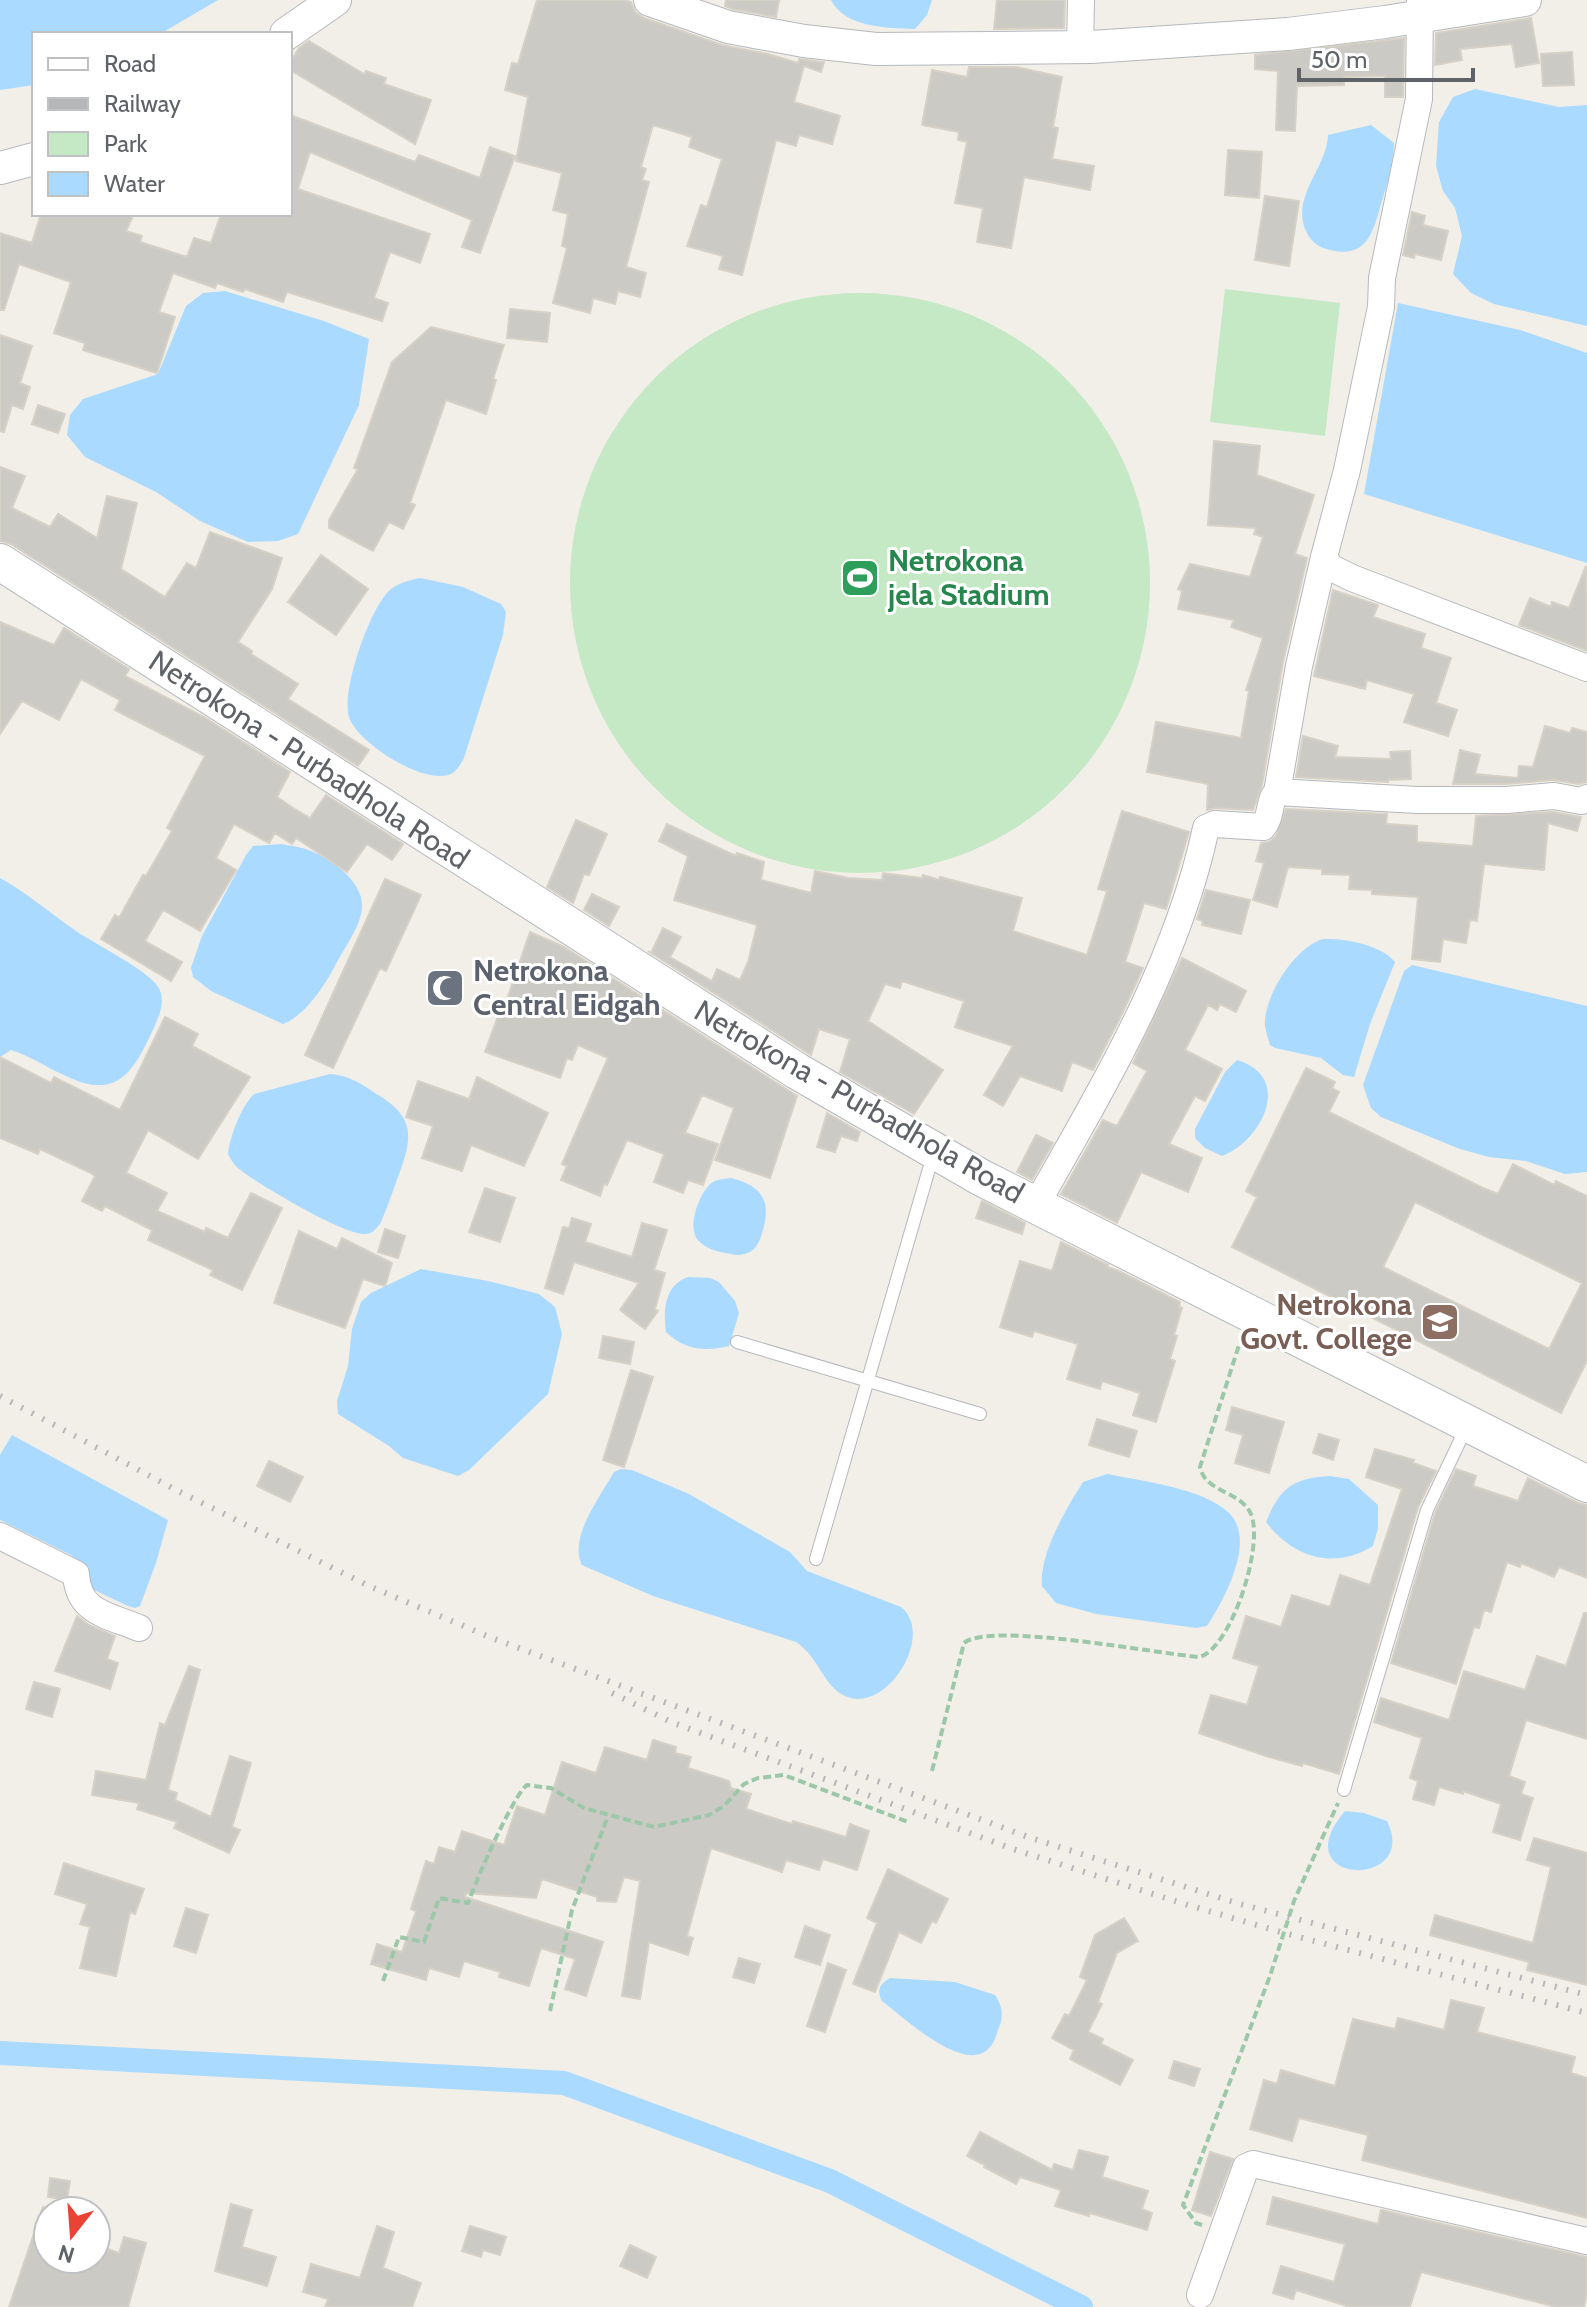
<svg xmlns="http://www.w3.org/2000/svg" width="1587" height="2307" font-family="Cabin,sans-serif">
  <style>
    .green { fill: #c5e8c5 }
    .water { fill: #aadaff }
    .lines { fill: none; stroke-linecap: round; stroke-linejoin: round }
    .canal { stroke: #aadaff; stroke-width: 24 }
    .building { fill: #cccac5; stroke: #d6d1c6; stroke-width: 2; fill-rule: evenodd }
    .service-casing { stroke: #b5b8bc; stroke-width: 14 }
    .minor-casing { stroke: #b5b8bc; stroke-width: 28 }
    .tertiary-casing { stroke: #b5b8bc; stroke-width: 34 }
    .secondary-casing { stroke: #b6babf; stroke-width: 38 }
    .path { stroke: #9cc7a9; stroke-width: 4; stroke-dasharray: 8 4; stroke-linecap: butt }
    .service { stroke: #fff; stroke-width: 12 }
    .minor { stroke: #fff; stroke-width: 26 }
    .tertiary { stroke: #fff; stroke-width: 32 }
    .secondary { stroke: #fff; stroke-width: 36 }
    .rail { stroke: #b6b7b8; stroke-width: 6; stroke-dasharray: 2 10; stroke-linecap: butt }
    .labels { text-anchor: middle; stroke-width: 6; stroke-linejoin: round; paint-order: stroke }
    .leisure-label { font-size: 30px; font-weight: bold; fill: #27864d; stroke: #fff; text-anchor: start }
    .street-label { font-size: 30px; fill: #5f6368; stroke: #fff }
    .worship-label { font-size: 30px; font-weight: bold; fill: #5b616d; stroke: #fff; text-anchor: start }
    .education-label { font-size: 30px; font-weight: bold; fill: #785e54; stroke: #fff; text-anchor: end }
  </style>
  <rect width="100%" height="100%" fill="#f1efe8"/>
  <path class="green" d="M1225,289L1340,303L1325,436L1210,422Z
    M570 583a290 290 0 1 1 580 0a290 290 0 1 1-580 0Z"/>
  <path class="water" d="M0,0H218L160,34H34V85L0,90Z
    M831,0H932L927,15L915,29C888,28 845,28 831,0Z
    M1475,89L1559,107L1587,105V326L1494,304L1471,293L1453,274L1462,236L1455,208L1443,191L1436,166L1439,122L1453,97Z
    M1371,125L1394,143C1393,163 1389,179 1383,197C1373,231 1369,261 1326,249C1313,245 1306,235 1303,222C1297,190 1327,166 1328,135Z
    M225,291L324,321L369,339L359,405L298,534L278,541L248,542L200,521L156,492L85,457L67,435L70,415L83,399L158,374L186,306L203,293Z
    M1398,303L1520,330L1587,353V563L1364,494Z
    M420,578L463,587L501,604L506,612L503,635L464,758C460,765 456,773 448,775C421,783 361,744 350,720C339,696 369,612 387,593C396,583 407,581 420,578Z
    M281,844C291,846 302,847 311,851C334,860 369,886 361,914C357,932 344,948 336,964C325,985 305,1016 283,1024L211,991L193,977L191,968L202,936L246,855L253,846Z
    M0,878C27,893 50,913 76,931C97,945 136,964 153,981C167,994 162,1010 155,1025C135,1069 119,1102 66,1076C47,1068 31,1056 11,1050L0,1057Z
    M1323,939C1344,938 1382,945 1395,962L1370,1024L1354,1077L1343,1075L1321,1058L1275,1048L1270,1045C1268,1039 1266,1032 1265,1026C1263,997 1295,947 1323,939Z
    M1412,965L1587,1006V1172L1565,1174L1526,1161L1489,1157L1460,1149L1381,1117L1371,1108L1363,1085L1404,971Z
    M1237,1060C1294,1077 1262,1141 1222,1156L1205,1148L1195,1138V1129L1225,1072Z
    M330,1074C348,1075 360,1083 375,1093C416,1117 413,1137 398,1177C392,1193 387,1209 380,1224C376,1229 372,1234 365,1234C344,1235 258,1184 239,1169C234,1165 231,1160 228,1154C230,1136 241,1107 254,1094Z
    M731,1178C758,1185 771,1197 764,1226C762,1233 760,1243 754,1249C747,1255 739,1256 731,1254C718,1252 705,1249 697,1239C687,1226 700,1190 713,1182C718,1179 725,1179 731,1178Z
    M421,1269L488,1281L539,1294L555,1307L562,1334L548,1394L469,1470L458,1476L403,1458L389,1446L338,1414L337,1401L348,1366L352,1329L361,1302L371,1293Z
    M688,1277L710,1278L719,1282L735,1301L739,1313L729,1346C703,1352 685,1350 666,1332C663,1309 665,1285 688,1277Z
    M12,1435L168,1520L156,1563L140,1606L135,1608L128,1606L90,1588L79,1563L71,1555L0,1520V1455Z
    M621,1469L632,1470L689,1494L790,1552L807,1571L901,1607C936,1635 886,1715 845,1696C824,1687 818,1656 796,1642L653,1596L582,1565C568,1538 600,1497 614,1472Z
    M1107,1474C1141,1481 1203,1488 1229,1513C1257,1540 1224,1600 1207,1626L1196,1628L1096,1614L1056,1603L1042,1586C1039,1554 1066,1509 1083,1482Z
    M1330,1476L1349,1479L1378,1505V1528L1373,1546C1334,1570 1294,1558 1266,1522C1280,1488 1293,1478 1330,1476Z
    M1345,1811L1364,1813L1387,1821C1421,1890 1281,1886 1345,1811Z
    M890,1978L955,1982L995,1995C1003,2007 1004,2017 998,2030C996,2036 994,2043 990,2047C966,2077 902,2016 882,2001C876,1990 880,1984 890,1978Z"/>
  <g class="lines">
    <path class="canal" d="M0,2053L564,2083L830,2181L1081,2307"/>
  </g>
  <path class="building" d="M537,0H624L631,2L635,12L644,18L722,45L768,54L798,63L799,59L824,62L821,72L804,66L794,102L840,116L832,144L799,135L796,146L776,140L742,275L719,269L723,256L687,246L701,205L707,207L722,159L689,147L692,137L653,125L641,167L646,169L642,180L649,182L626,267L646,273L640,297L618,291L615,304L593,298L590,313L553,303L567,248L562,246L568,214L553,210L562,173L516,161L528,97L505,90L512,63L518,64Z
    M726,0H779L776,17L733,9L725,6Z
    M997,0H1065L1064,28L994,29Z
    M1531,18L1539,63L1516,67L1512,44L1460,49L1462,60L1435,65L1436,33Z
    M1404,38L1403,97H1385V76L1344,77V85L1297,86L1295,131L1276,130L1278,71L1255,69V55Z
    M309,41L364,74L366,71L386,78L384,84L431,100L415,144L290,70V63L299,48Z
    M1572,52L1574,85L1543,86L1541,54Z
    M969,67H1016L1062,77L1053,127L1058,128L1052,159L1094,166L1090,190L1024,177L1011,248L977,242L983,208L955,203L967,142L958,140L959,132L922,125L932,70L967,77Z
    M290,115L415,162L419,155L480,178L490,147L515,156L480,253L462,247L472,220L310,152L298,189L430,234L420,263L390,252L374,298L388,303L382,321L287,292L283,302L245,289L243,292L217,283L215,288L173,273L159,312L175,317L157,373L83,350L85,343L54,333L71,282L19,264L4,310H0V233L32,243L41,214H134L126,231L142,236L140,242L187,257L194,238L211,243L221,214H290Z
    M1228,150L1262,152L1259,198L1225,195Z
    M1265,196L1299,201L1289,266L1255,260Z
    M1412,212L1425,216L1423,225L1448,231L1441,260L1415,254L1414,258L1403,255Z
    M510,309L550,313L547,342L507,338Z
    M431,327L504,345L493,379L496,380L486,414L446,400L410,503L415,505L403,529L389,522L373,551L329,528V520L358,469L354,468L392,362Z
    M0,335L32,346L20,383L30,387L23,409L12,405L4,432L0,431Z
    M38,405L65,414L58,433L32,424Z
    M1214,441L1260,446L1257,475L1314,495L1295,554L1307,558L1283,662L1262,785L1253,810L1216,808L1207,810L1208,784L1147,772L1156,722L1241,738L1249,691L1246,690L1263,638L1231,627L1234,620L1178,609L1182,591L1178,589L1190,564L1250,577L1263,537L1254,534L1256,528L1208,525Z
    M0,467L25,476L12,508L50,527L58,514L97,538L107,496L137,503L121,569L165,597L187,563L196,568L210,532L282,558L272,589L238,642L252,651L251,654L298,684L288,699L369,750L358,766L11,544L0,541Z
    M321,555L368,589L336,635L288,602Z
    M1586,566L1587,651L1519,625L1530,598L1551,607L1552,602L1569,608Z
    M1333,590L1378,605L1373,617L1425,634L1421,648L1451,658L1436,703L1457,710L1448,736L1404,722L1414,694L1367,680L1365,689L1314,676Z
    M0,622L54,645L64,628L129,669L125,676L204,717L290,772L277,797L293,808L310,818L326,795L403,844L392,860L367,844L347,872L296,838L292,844L275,833L269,843L234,824L216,858L236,870L200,931L163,910L145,941L182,962L171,981L101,939L115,915L119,918L143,875L146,876L172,831L167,828L205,756L115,710L120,700L81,679L59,720L22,701L0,734Z
    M1545,726L1570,733L1572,728L1587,732V782L1579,784L1553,780L1505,784H1453L1460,750L1480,755L1475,774L1518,778L1519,766L1533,767Z
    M1303,736L1338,746L1335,757L1391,759L1390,752L1410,751L1411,779L1388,780V782L1296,777Z
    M1286,809L1387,814L1386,824L1417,826V842L1473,846L1476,816L1553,812L1581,817L1577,831L1548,823L1544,870L1484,864L1477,921L1470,920L1466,943L1443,939L1440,962L1412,959L1418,897L1372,894V890L1349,889L1350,875L1322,874V869L1288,867L1277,907L1253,900L1264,863L1256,861L1261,843L1269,842L1276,836Z
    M1122,811L1189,832L1166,909L1144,903L1125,962L1143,968L1121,1016L1093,1070L1072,1062L1062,1091L1020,1076L1003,1106L984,1095L1013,1046L955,1027L964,1001L902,981L900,988L885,984L868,1021L943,1070L914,1114L840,1072L850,1039L819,1029L811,1055L648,951L651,953L663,928L681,937L670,957L712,981L717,969L740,980L748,962L757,925L674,900L688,856L659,841L667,824L736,856L737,853L764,862L761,880L811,893L815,871L848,878L882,880L883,873L922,878L923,875L939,880L940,877L1022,898L1013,931L1087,955L1107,891L1098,889Z
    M576,820L607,834L589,875L584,874L573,903L547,887Z
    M385,879L421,895L386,971L380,968L333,1068L305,1055Z
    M1206,890L1250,900L1241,934L1202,925L1203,921L1197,919Z
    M592,894L619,907L609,926L584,910Z
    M530,932L564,947L797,1096L770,1178L715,1160L734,1108L702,1095L685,1133L718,1144L703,1185L688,1180L683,1193L654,1182L664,1154L627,1140L607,1185L604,1184L600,1196L561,1180L567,1166L562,1164L608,1058L578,1045L572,1060L567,1058L560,1078L485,1052L499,1013L502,1014Z
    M1182,958L1246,991L1236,1012L1220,1004L1217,1010L1208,1005L1185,1050L1222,1069L1205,1101L1195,1096L1169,1144L1202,1158L1188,1192L1141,1172L1117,1223L1061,1194L1103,1120L1117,1126L1147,1071L1133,1063Z
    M165,1017L198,1034L192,1046L250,1077L198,1159L148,1130L126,1173L167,1193L157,1211L205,1232L206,1228L228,1238L251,1193L282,1208L242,1290L210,1275L213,1270L148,1240L152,1230L105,1206L102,1211L82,1201L95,1176L91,1173L40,1149L38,1154L0,1138V1057L51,1083L54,1077L120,1110Z
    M1306,1068L1335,1082L1332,1088L1339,1092L1329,1112L1483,1188L1498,1194L1513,1164L1554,1185L1556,1181L1587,1196V1361L1561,1413L1232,1247L1257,1197L1246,1191ZM1415,1202L1582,1283L1549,1349L1383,1267Z
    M477,1077L548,1113L524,1166L471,1145L462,1171L422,1158L433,1126L406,1117L418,1081L469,1099Z
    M827,1113L860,1132L857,1141L841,1136L835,1152L817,1147Z
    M1036,1135L1053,1143L1032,1180L1017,1172Z
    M485,1188L515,1198L500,1242L469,1232Z
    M982,1201L1025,1223L1022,1234L976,1218Z
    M572,1218L591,1224L585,1242L632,1257L642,1223L667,1230L654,1270L665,1273L655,1309L658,1311L645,1329L620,1310L639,1283L574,1262L563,1294L545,1288L563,1227L569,1228Z
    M385,1229L405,1236L398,1258L378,1252Z
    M299,1231L337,1249L342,1238L392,1263L385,1286L363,1279L345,1328L274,1303Z
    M1061,1242L1108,1265L1107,1267L1119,1271L1180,1302L1179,1307L1182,1308L1174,1335L1177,1336L1170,1359L1175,1361L1156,1422L1133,1415L1140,1393L1102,1381L1100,1389L1067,1379L1078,1344L1034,1331L1032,1337L1000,1327L1020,1261L1052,1271Z
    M603,1336L634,1342L630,1364L599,1358Z
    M631,1370L653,1377L624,1467L603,1460Z
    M1232,1407L1284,1422L1269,1473L1235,1463L1243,1435L1226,1430Z
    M1097,1419L1137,1431L1129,1457L1089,1445Z
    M1319,1434L1339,1440L1333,1460L1313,1453Z
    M1375,1449L1414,1460L1413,1463L1436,1471L1418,1507L1339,1774L1303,1763L1302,1766L1269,1757L1199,1733L1211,1695L1247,1705L1259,1666L1233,1658L1246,1616L1281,1627L1292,1595L1330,1607L1340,1575L1370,1585L1402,1489L1366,1477Z
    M269,1461L303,1477L290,1502L257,1486Z
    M1456,1469L1476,1476L1473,1486L1518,1501L1528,1478L1578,1503L1587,1505V1578L1559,1567L1554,1577L1521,1563L1520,1567L1507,1562L1491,1612L1484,1610L1479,1628L1474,1627L1456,1684L1391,1663L1435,1513Z
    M1584,1613H1587V1739L1526,1720L1509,1776L1525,1782L1521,1794L1533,1798L1520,1840L1493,1832L1501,1804L1463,1791V1794L1439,1787L1434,1805L1413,1799L1418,1781L1410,1778L1422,1738L1374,1722L1381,1698L1449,1720L1464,1671L1525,1690L1537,1656L1566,1666Z
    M77,1616L89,1625L115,1636L107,1659L118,1663L110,1689L55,1671Z
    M189,1666L200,1670L168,1790L177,1793L175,1800L211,1817L230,1756L251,1763L232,1827L240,1830L229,1853L174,1828L177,1822L137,1809L139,1803L92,1795L96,1771L146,1780L160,1723L165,1725Z
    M34,1682L60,1689L52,1717L26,1709Z
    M653,1740L676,1747L675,1753L691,1757L688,1768L729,1781L731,1788L751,1794L746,1809L792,1824L793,1821L846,1837L850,1824L869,1831L857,1870L823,1859L819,1870L786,1860L782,1872L711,1848L687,1936L693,1938L688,1955L649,1942L640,1999L622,1996L640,1881L624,1877L616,1902L597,1901V1897L542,1879L536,1898L466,1893L465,1897L603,1942L586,1996L565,1989L575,1959L541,1948L529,1986L499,1977L500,1972L464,1961L459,1977L429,1968L426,1980L371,1964L377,1944L402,1952L416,1911L411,1909L426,1861L434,1864L439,1847L455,1852L462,1831L504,1845L517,1806L545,1815L562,1762L596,1773L605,1747L647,1760Z
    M1534,1838L1587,1853V1985L1527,1970L1529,1962L1430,1935L1435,1915L1533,1943L1551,1867L1527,1860Z
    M64,1863L144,1889L135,1914L130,1912L116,1976L80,1968L90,1927L80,1924L87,1904L55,1894Z
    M888,1869L948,1899L936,1923L932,1921L921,1943L899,1932L875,1992L853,1984L877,1923L867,1918Z
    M186,1908L208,1915L196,1953L174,1946Z
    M1124,1918L1138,1941L1117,1953L1098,2002L1102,2004L1088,2032L1103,2039L1101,2044L1133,2060L1120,2085L1070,2059L1074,2050L1052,2038L1065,2014L1069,2016L1087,1980L1080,1977L1095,1935Z
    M805,1926L830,1935L820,1965L795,1957Z
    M739,1958L760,1964L754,1983L733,1977Z
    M828,1963L846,1970L825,2032L807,2026Z
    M1451,2000L1484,2008L1477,2032L1575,2057L1571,2073L1587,2078V2218L1362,2160L1368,2135L1299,2118L1292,2141L1250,2129L1264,2080L1277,2084L1281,2070L1335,2086L1353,2019L1395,2029L1398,2018L1444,2030Z
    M1174,2061L1200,2069L1194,2086L1169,2078Z
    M980,2132L1052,2170L1054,2164L1073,2170L1079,2150L1108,2157L1102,2177L1148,2191L1142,2209L1152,2213L1147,2230L1090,2213L1089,2216L1055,2206L1061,2190L1020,2177L1016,2184L984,2167L985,2165L967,2156Z
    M1210,2152L1233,2159L1211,2216L1192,2210Z
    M50,2178L70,2181L67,2200L48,2197Z
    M1273,2197L1378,2224L1381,2210L1587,2257V2293L1584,2307H1556L1421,2272L1410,2307H1350L1296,2290L1293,2299L1273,2293L1281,2266L1334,2282L1345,2244L1267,2224Z
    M231,2204L252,2210L242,2247L276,2257L267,2286L215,2271Z
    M43,2207L48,2208V2259H96V2245L119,2253L124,2237L146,2243L128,2307H9Z
    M377,2226L394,2232L383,2268L421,2283L412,2307H325L328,2299L303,2292L311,2264L360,2278Z
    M470,2226L506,2237L500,2255L483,2250L481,2257L462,2251Z
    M630,2245L656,2257L647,2278L620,2266Z"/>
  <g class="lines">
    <defs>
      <path id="service" d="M737,1342L980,1414
        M816,1559L929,1169
        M1344,1790L1427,1510L1467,1426"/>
      <path id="minor" d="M1420,0L1419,99L1382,278L1381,307L1347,470L1324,557L1330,567L1352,578L1587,668
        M1080,47L1081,0
        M1324,557L1299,666L1277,792L1417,800H1506L1554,796L1581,801L1587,798
        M1036,1205C1104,1085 1177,964 1206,828L1215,824L1263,827C1272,817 1268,801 1277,792
        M0,1536L76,1574C78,1613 108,1615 139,1628
        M1200,2295L1246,2167L1253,2164L1587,2241"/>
      <path id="tertiary" d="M650,0L728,27L804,41L876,49L1091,47L1288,34L1385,22L1525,0
        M286,34L335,0
        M0,168L34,159"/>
      <path id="secondary" d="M0,562L797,1071L980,1177L1587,1484"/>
    </defs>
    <use href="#service" class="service-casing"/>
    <use href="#minor" class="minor-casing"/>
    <use href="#tertiary" class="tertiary-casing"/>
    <use href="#secondary" class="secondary-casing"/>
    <path class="path" d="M932,1771L964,1643C989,1621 1159,1654 1199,1657C1231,1650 1266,1542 1250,1512C1239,1491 1205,1492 1200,1467L1240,1342
      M383,1981L399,1937L424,1942L439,1898L468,1903C475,1883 513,1795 527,1785L551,1788L584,1808L654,1827L709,1815L724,1806L744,1784L758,1778L784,1775L908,1822
      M550,2011L572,1910L608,1816
      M1202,2225L1196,2223L1183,2205L1270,1976L1294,1901L1338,1803"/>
    <use href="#service" class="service"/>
    <use href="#minor" class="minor"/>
    <use href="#tertiary" class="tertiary"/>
    <use href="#secondary" class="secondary"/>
    <path class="rail" d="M0,1396L180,1492L369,1586L492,1638L1031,1838L1240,1904L1587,1995
      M612,1693L671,1722L1013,1849L1178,1902L1284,1933L1587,2013"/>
  </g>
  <defs>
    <symbol id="stadium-square" viewBox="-11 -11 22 22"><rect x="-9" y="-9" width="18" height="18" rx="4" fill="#2e9e5b" stroke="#fff"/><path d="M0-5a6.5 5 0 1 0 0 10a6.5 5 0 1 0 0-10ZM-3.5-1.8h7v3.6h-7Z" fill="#fff"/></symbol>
    <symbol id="mosque-square" viewBox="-11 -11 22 22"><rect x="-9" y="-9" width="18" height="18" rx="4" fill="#6b7280" stroke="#fff"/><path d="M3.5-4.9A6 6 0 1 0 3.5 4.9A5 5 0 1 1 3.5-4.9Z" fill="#fff"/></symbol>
    <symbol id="university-square" viewBox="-11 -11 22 22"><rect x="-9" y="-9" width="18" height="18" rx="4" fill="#8d6e63" stroke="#fff"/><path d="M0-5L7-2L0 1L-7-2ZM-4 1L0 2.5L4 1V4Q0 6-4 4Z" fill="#fff"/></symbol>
  </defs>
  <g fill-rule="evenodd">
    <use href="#stadium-square" x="838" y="556" width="44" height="44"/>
    <use href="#mosque-square" x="423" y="966" width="44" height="44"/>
    <use href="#university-square" x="1418" y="1300" width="44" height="44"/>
  </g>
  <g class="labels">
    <g class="leisure-label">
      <text x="888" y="571">Netrokona<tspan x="888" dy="34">jela Stadium</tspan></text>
    </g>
    <g class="street-label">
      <text transform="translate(309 760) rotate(33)" y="10">Netrokona - Purbadhola Road</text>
      <text transform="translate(859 1102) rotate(30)" y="10">Netrokona - Purbadhola Road</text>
    </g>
    <g class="worship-label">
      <text x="473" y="981">Netrokona<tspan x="473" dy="34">Central Eidgah</tspan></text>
    </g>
    <g class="education-label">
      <text x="1412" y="1315">Netrokona<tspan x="1412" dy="34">Govt. College</tspan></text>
    </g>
  </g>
  <rect x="32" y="32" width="260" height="184" fill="#ffffff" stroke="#bfc1c3" stroke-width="2"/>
  <rect x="48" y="58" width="40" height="12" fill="#ffffff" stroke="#bfc1c3" stroke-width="2"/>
  <text x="104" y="72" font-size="24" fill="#5f6368">Road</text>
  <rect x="48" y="98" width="40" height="12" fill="#b6b7b8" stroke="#bfc1c3" stroke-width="2"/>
  <text x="104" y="112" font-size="24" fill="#5f6368">Railway</text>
  <rect x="48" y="132" width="40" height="24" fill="#c5e8c5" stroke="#bfc1c3" stroke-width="2"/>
  <text x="104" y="152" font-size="24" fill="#5f6368">Park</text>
  <rect x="48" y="172" width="40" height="24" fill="#aadaff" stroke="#bfc1c3" stroke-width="2"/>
  <text x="104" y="192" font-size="24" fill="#5f6368">Water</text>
  <g transform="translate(72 2235) rotate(197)"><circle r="38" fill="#ffffff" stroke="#bfc1c3" stroke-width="2"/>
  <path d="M0-6L14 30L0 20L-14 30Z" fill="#ea4335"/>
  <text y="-12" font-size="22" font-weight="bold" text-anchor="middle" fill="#5f6368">N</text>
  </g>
  <path d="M1299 68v12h174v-12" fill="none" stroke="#5f6368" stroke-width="4"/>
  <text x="1311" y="68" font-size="24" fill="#5f6368" stroke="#ffffff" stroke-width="6" paint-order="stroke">50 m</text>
</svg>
